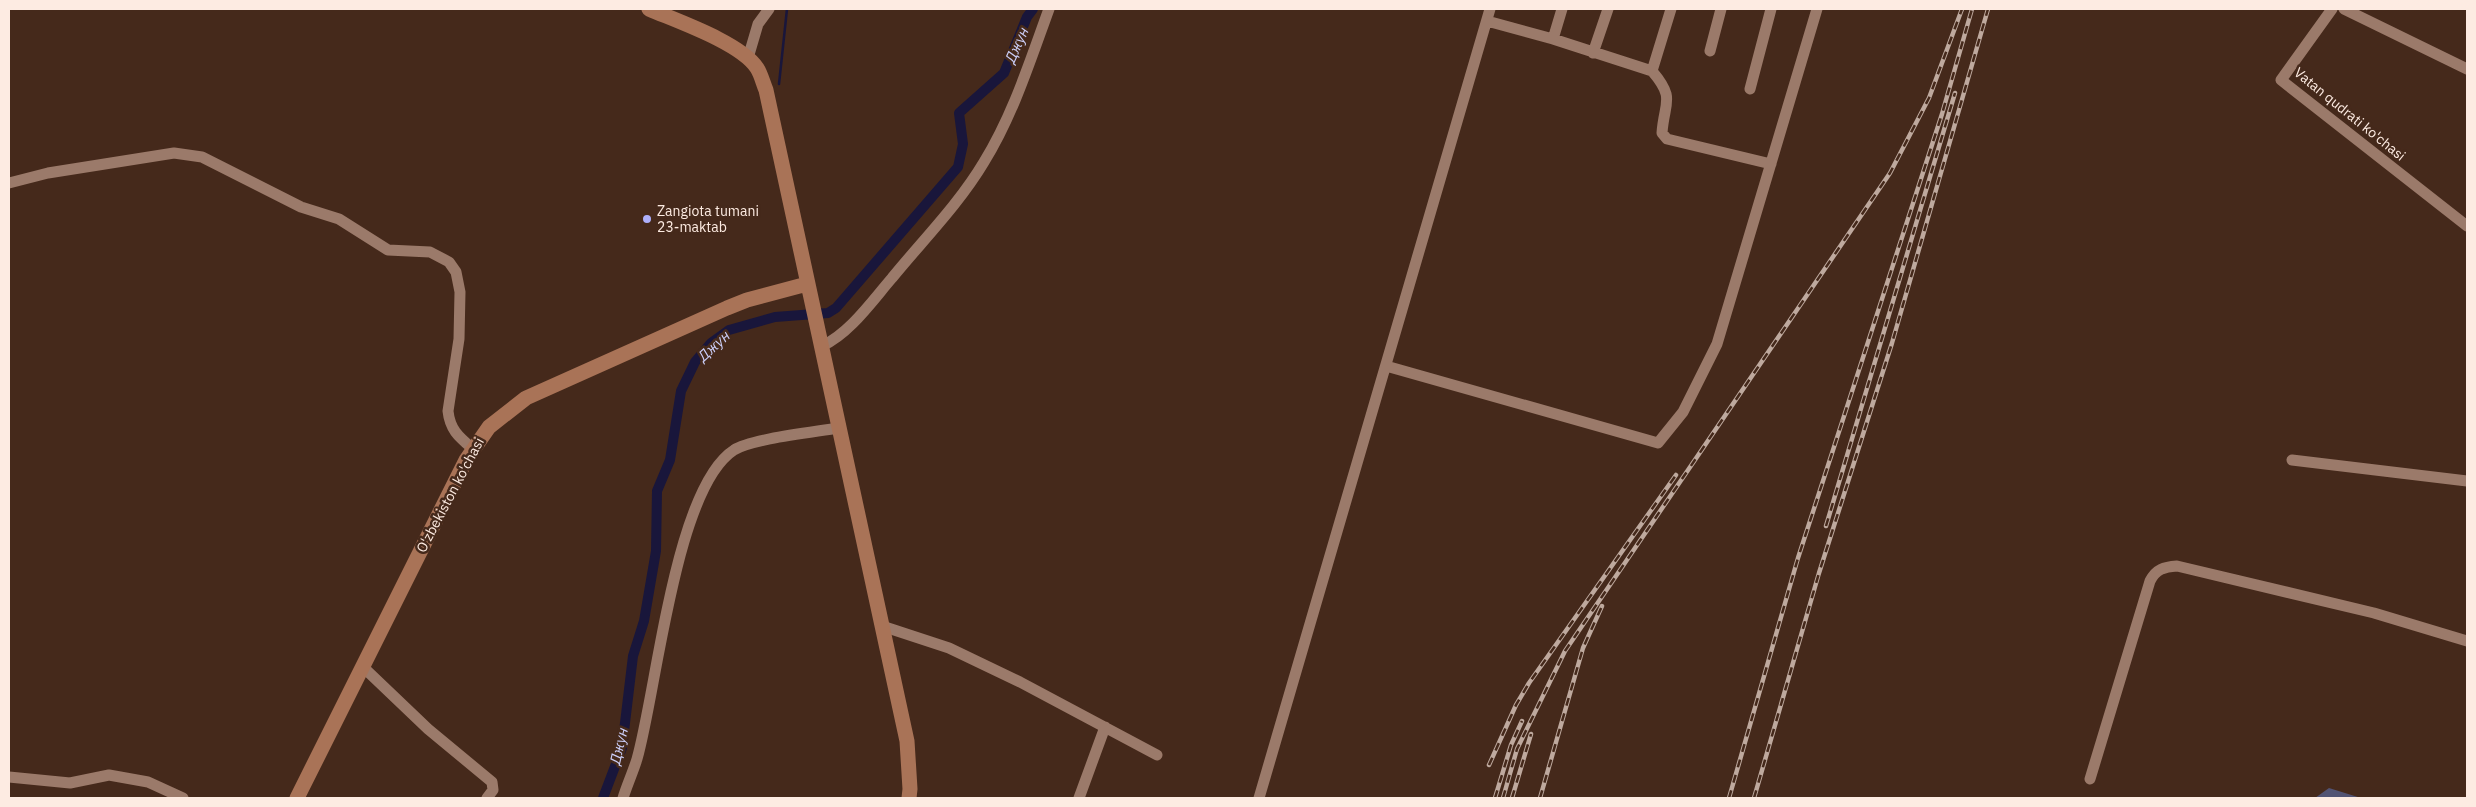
<svg xmlns="http://www.w3.org/2000/svg" width="2476" height="807" font-family="'IBM Plex Sans',sans-serif">
  <style>
    .green { fill: #525373 }
    .lines { fill: none; stroke-linecap: round; stroke-linejoin: round }
    .stream { stroke: #19163b; stroke-width: 2.5 }
    .canal { stroke: #19163b; stroke-width: 10 }
    .minor { stroke: #9b7a6a; stroke-width: 11 }
    .secondary { stroke: #a97357; stroke-width: 15 }
    .rail-casing { stroke: #bea99e; stroke-width: 4.5 }
    .rail { stroke: #45291b; stroke-width: 2.5; stroke-dasharray: 8; stroke-linecap: butt }
    .poi-dot { fill: #adaffb; stroke: #45291b; stroke-width: 2 }
    .labels { text-anchor: middle; stroke-width: 5; stroke-linejoin: round; paint-order: stroke }
    .street-label { font-size: 14px; fill: #fdebe2; stroke: #45291b }
    .poi-label { font-size: 14px; fill: #fdebe2; stroke: #45291b; text-anchor: start }
    .water-label { font-size: 15px; font-style: italic; fill: #cccff9; stroke: #45291b }
  </style>
  <rect width="100%" height="100%" fill="#45291b"/>
  <path class="green" d="M2329,788L2361,798H2315Z"/>
  <g class="lines">
    <path class="stream" d="M779,84L787,9"/>
    <path class="canal" d="M603,798L622,748L633,656L644,621L656,551L657,491L670,460L681,391L695,362L711,343L729,330L775,317L828,313L836,308L958,167L963,144L959,113L1004,73L1027,17L1033,9"/>
    <path class="minor" d="M1671,9L1652,71C1676,99 1664,102 1662,133L1667,139L1771,164
      M2332,9L2281,80L2467,226
      M2344,9L2467,69
      M1487,21L1553,39L1652,71
      M1553,39L1562,9
      M1710,51L1721,9
      M1593,53L1608,9
      M748,58L758,24L769,9
      M1750,89L1771,9
      M9,183L48,173L174,153L202,157L301,207L339,219L388,250L430,252L449,262L456,272L460,292L459,339L448,411C450,430 459,437 473,449
      M822,346C850,333 872,301 892,278C923,240 959,204 984,162C1013,115 1030,61 1049,9
      M1386,366L1658,443L1683,412L1717,344L1817,9
      M2292,460L2467,481
      M882,626L949,648L1020,682L1157,755
      M362,666L428,729L492,782L493,790L487,798
      M9,777L70,783L109,775L148,782L183,798
      M2090,779L2150,581C2156,569 2164,567 2177,566L2374,613L2467,641
      M623,798C627,785 633,772 637,759C657,689 675,488 734,450C750,439 815,432 838,428
      M1079,798L1105,727
      M1259,798L1490,9"/>
    <path class="secondary" d="M649,9C677,21 741,43 757,68C761,74 763,83 766,90L907,741L910,789L909,798
      M297,798L466,460L489,427L526,398L727,308L747,300L807,284"/>
    <defs>
      <path id="rail" d="M1826,526L1955,93
        M1489,765L1516,705L1529,683L1676,475
        M1495,798L1511,745L1522,721
        M1503,798L1517,749L1565,651L1890,173L1929,98L1962,9
        M1512,798L1531,734
        M1540,798L1583,648L1602,606
        M1729,798L1798,558L1942,114L1972,9
        M1754,798L1819,573L1892,343L1988,9"/>
    </defs>
    <use href="#rail" class="rail-casing"/>
    <use href="#rail" class="rail"/>
  </g>
  <circle class="poi-dot" cx="647" cy="219" r="5"/>
  <g class="labels">
    <g class="street-label">
      <text transform="translate(2350 114) rotate(39)" y="5">Vatan qudrati ko'chasi</text>
      <text transform="translate(450 495) rotate(-62)" y="5">O'zbekiston ko'chasi</text>
    </g>
    <g class="poi-label">
      <text x="657" y="216">Zangiota tumani<tspan x="657" dy="16">23-maktab</tspan></text>
    </g>
    <g class="water-label">
      <text transform="translate(1017 45) rotate(-66)" y="5">Джун</text>
      <text transform="translate(714 346) rotate(-42)" y="5">Джун</text>
      <text transform="translate(619 746) rotate(-77)" y="5">Джун</text>
    </g>
  </g>
  <rect width="2476" height="807" fill="none" stroke="#fdebe2" stroke-width="20"/>
</svg>
